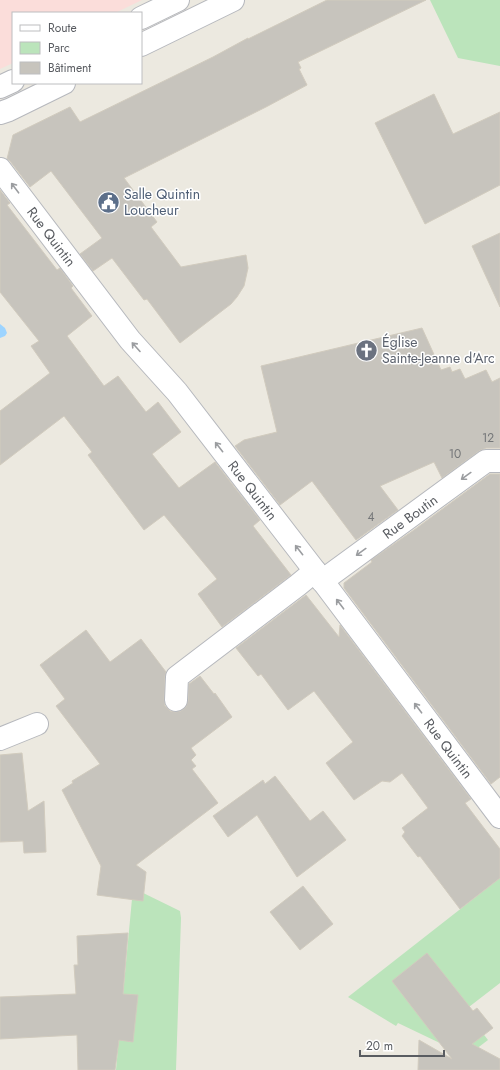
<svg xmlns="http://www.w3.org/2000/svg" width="500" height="1070" font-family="Jost,sans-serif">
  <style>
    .medical { fill: #fbddda }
    .green { fill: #bbe4bb }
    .water { fill: #9dd4ff }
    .building { fill: #c7c4bd; stroke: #d1cbbe }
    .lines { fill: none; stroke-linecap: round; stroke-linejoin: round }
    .minor-casing { stroke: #b6b8bd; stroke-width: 24 }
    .minor { stroke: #fff; stroke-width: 22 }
    .oneway { stroke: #9b9da0 }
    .labels { text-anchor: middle; stroke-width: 3; stroke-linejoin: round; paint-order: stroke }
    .number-label { font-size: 12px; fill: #747678 }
    .service-label { font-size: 14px; fill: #4e5e75; stroke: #fff; text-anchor: start }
    .street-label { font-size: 14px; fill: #595c61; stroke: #fff }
    .worship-label { font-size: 14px; fill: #5b616d; stroke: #fff; text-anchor: start }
  </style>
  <rect width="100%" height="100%" fill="#ece9e0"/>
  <path class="medical" d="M0,0H142L115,13H13V63L0,69Z"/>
  <path class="green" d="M430,0H500V66L458,58Z
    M500,878V983L465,1010L488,1040L467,1056L398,1023L396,1026L348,997Z
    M133,888L180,911L181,918L176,1070H116Z"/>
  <path class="water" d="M0,324L5,328L7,333L5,336L0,338Z"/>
  <path class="building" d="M327,0H426L298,62L301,68L299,69L307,85L266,107L124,178L157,222L151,227L181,267L246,255L248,268L244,286L237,297L231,304L180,343L147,299L144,300L112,258L93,271L80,254L102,238L51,171L30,187L10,161L7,159L13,135L70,107L80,122L213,57L248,38V39Z
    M434,94L453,134L500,112V185L425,224L375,123Z
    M0,190L10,203L7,205L57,270L60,268L73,286L71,288L92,316L67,336L104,386L118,376L146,412L158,402L181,432L152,454L179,488L215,462L260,520L253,526L291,575L222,627L198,594L217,579L164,515L144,530L88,455L92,452L64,416L0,465V411L50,373L31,346L39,341L0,292Z
    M500,233V307L472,246Z
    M422,328L441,370L450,367L452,372L460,369L465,379L486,370L492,382L500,378V448H486L479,451L442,478L434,462L380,486L398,510L356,540L312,481L280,505L235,446L244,440L277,432L261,366Z
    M490,474H500V777L491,784L344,588V583L372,562L371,560L414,530Z
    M306,595L339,637L340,625L471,799L465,803L500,849V878L460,909L420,856L418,857L402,836L405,832L402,828L428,808L402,773L390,782L382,781L354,800L326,763L353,742L314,691L288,710L261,674L258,676L236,648Z
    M86,630L110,662L141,639L166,672L165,676L164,699L165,706L170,711L175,712L181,711L186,707L188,701L189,684L200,676L214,694L215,693L232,717L191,748L196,755L191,760L196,766L192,769L218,803L136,865L146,872L143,901L97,895L101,866L62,790L73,783L72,781L100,764L56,706L65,699L40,665Z
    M22,753L28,811L44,801L46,852L24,853L23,841L0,842V755Z
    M275,776L310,821L323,811L346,840L297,877L257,815L228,837L213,816L263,780L265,784Z
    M303,886L333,924L300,950L270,912Z
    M128,933L123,994L138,995L133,1042L119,1040L115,1070H78L77,1035L0,1039V997L76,994L74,965H78L77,936Z
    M427,953L473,1011L477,1008L493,1028L472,1044L500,1059V1070H418L419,1040L452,1059L392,981Z"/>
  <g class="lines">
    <defs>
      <g id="minor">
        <path d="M141,18L178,0"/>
        <path d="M141,45L233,0"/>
        <path d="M0,87L13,81"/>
        <path d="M0,113L9,110L64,83"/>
        <path id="s1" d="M0,169L130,340L177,392L315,571L500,817"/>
        <path id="s2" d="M322,581L486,461H500"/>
        <path d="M176,700L177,677L298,585L315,571"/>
        <path d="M0,739L37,724"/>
      </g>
    </defs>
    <use href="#minor" class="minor-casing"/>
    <use href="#minor" class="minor"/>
  </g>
  <defs><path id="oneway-shaft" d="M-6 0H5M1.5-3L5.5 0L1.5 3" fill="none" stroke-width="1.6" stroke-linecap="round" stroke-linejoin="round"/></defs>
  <g class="oneway">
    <use href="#oneway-shaft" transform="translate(15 188) rotate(-127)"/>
    <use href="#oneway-shaft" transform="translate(136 347) rotate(-132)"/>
    <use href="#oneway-shaft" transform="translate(219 447) rotate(-128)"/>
    <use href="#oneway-shaft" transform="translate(466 476) rotate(144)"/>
    <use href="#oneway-shaft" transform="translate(299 550) rotate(-128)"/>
    <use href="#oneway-shaft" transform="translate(361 552) rotate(144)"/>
    <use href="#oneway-shaft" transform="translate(340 604) rotate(-127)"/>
    <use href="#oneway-shaft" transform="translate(418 708) rotate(-127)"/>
  </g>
  <defs>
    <symbol id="civic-disc" viewBox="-11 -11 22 22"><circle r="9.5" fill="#5c6f8a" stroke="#fff"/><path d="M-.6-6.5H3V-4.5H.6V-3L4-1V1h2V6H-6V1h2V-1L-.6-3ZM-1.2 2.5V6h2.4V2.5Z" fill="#fff"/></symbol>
    <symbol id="church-disc" viewBox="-11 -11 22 22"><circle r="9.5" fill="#6b7280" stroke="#fff"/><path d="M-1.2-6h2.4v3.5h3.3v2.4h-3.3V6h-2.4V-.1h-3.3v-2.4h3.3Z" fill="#fff"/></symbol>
  </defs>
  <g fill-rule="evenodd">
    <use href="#civic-disc" x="96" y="190" width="25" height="25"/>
    <use href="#church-disc" x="354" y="338" width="25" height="25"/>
  </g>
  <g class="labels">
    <g class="number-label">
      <text x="488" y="442">12</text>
      <text x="455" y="458">10</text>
      <text x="371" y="521">4</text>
    </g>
    <g class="service-label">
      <text x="124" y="199">Salle Quintin<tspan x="124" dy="16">Loucheur</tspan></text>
    </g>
    <g class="street-label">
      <text dy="5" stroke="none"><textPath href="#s1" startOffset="85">Rue Quintin</textPath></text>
      <text dy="5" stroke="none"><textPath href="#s1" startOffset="409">Rue Quintin</textPath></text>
      <text dy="5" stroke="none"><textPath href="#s2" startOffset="109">Rue Boutin</textPath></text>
      <text dy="5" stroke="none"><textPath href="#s1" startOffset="733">Rue Quintin</textPath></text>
    </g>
    <g class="worship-label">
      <text x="382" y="347">Église<tspan x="382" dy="16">Sainte-Jeanne d'Arc</tspan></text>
    </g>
  </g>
  <rect x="12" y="12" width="130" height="72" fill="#ffffff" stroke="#bdbec0"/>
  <rect x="20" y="25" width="20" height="6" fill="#ffffff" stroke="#bdbec0"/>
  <text x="48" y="32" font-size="12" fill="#595c61">Route</text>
  <rect x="20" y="42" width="20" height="12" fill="#bbe4bb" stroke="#bdbec0"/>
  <text x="48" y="52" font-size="12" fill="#595c61">Parc</text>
  <rect x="20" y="62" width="20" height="12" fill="#c7c4bd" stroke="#bdbec0"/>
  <text x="48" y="72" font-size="12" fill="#595c61">Bâtiment</text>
  <path d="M360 1050v6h84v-6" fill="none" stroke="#595c61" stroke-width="2"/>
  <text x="366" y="1050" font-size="12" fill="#595c61" stroke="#ffffff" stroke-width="3" paint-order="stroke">20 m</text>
</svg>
